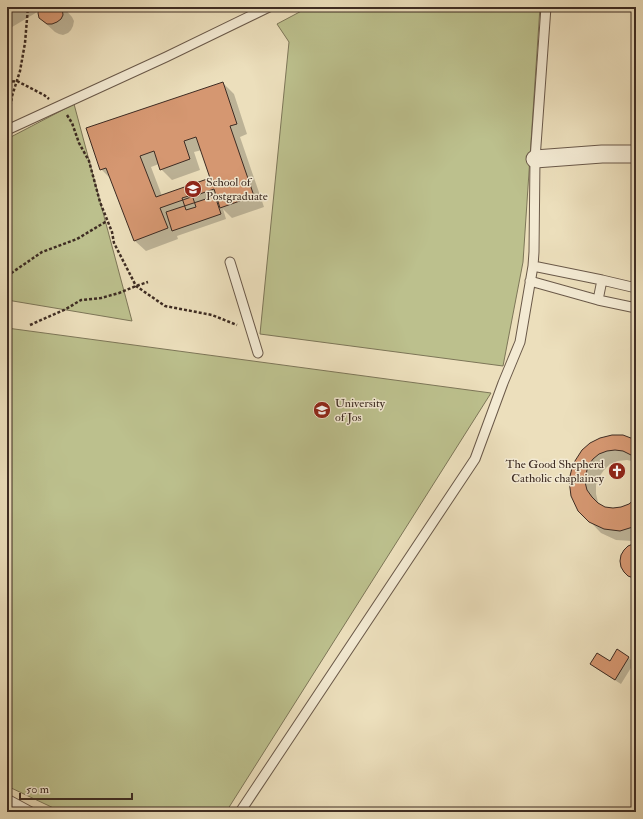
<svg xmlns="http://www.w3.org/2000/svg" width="643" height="819" font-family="'IM FELL Double Pica',serif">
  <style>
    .green { fill: #bcc08d; stroke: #7d7658 }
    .shadow { fill: #0003; fill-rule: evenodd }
    .building { fill: #d59771; stroke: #3e2c23; fill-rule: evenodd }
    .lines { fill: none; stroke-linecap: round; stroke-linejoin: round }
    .lane-casing { stroke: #6a5949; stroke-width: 11 }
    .street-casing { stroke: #6a5949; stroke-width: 19 }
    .path { stroke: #3e2c23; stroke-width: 2.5; stroke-dasharray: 3 2; stroke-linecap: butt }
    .lane { stroke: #f3ead3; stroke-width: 9 }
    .street { stroke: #f3ead3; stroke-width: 17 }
    .labels { text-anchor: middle; stroke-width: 3; stroke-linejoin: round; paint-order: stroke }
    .poi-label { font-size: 12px; fill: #3e2c23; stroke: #f3ead3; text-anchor: start }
  </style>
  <rect width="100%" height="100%" fill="#ecdfbc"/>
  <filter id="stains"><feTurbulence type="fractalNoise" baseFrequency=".005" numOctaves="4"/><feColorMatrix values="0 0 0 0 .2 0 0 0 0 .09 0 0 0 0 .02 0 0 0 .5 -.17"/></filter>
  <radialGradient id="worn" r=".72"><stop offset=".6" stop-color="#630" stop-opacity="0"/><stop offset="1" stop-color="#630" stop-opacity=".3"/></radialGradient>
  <path class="green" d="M309,7H540L523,262L503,366L260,334L289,42L277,24Z
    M74,104L132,321L7,300V139Z
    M7,328L491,393L226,812H62L7,786Z"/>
  <path class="shadow" d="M7,7H63L72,17L74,21L73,26L71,30L68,33L63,35L59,34L55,32L43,21L39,11L7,30Z
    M223,83L234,94L247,134L240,137L264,207L232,218L223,209L226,219L177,236L178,239L146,251L135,241L112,180L101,169ZM202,150L212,179L162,196L151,167L159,164L161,169L172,180L200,170L194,152Z
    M636,441V462L627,460L618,461L610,464L604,470L599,477L596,485V494L598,502L600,505L605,508L613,509L629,505L636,500V540L632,541L616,540L601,533L579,510L582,451Z
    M636,545V582L625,572Z
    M617,651L629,658L634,663L621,684L597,669L591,664L611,662Z"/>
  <path class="building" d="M7,7H17L7,13Z
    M39,7H62L63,15L61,19L57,22L52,24H47L39,18L38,13Z
    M223,82L237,124L230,126L254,196L220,208L214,189L160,208L168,228L134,241L106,168L100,170L86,128ZM196,137L210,178L156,197L140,156L154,151L160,170L190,159L184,141Z
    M192,195L196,207L186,210L182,198Z
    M215,196L221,214L172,231L166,212Z
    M612,435H623L636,440V460L631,455L623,451L615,450L607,451L599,454L593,459L588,466L586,474L585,482L587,490L592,497L598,503L605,507L613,508L621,507L629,504L636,498V526L620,531L604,529L589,522L578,511L571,496L569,480L573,464L582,450L590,443L600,438Z
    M633,544H636V579L628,576L624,572L621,567L620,561L621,555L624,550L628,546Z
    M617,649L629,657L615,680L590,664L597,653L610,661Z"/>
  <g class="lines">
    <defs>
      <path id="lane" d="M7,130L166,57L269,7
        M230,262L258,353
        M533,266L602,280L636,288
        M530,281L598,300L636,308
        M598,300L602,280
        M7,799L31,812
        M240,812L475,459L503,383L520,342L533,266L534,252L535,159L546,7"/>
      <path id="street" d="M535,159L602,154H636"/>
    </defs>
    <use href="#lane" class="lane-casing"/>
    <use href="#street" class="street-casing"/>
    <path class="path" d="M7,82L17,81L44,95L49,99
      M67,115L72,123L79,143L89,161L100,202L112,232L114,243L136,286L165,306L212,315L237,325
      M9,116L12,96L20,71L25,43L28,7
      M7,276L42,252L77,239L107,221
      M30,325L66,309L81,300L101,298L119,293L136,286L148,282"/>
    <use href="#lane" class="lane"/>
    <use href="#street" class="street"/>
  </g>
  <defs>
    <symbol id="school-disc" viewBox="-11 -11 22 22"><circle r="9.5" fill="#8f2418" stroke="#f3ead3"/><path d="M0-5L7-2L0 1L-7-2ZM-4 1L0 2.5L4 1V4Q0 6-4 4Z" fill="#fff"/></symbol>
    <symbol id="university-disc" viewBox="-11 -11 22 22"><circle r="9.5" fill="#8f2418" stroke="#f3ead3"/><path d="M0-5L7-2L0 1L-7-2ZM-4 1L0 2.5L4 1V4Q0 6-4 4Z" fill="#fff"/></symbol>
    <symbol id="church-disc" viewBox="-11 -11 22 22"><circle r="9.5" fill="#8f2418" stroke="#f3ead3"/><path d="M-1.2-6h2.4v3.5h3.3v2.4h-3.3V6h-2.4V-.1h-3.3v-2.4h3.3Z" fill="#fff"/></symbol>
  </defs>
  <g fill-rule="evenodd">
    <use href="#school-disc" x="183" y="179" width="20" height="20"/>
    <use href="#university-disc" x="312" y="400" width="20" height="20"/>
    <use href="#church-disc" x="607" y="461" width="20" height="20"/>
  </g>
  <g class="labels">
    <g class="poi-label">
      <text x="206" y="186">School of<tspan x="206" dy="14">Postgraduate</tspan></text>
      <text x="335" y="407">University<tspan x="335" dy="14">of Jos</tspan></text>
      <text x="604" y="468" text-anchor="end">The Good Shepherd<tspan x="604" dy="14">Catholic chaplaincy</tspan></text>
    </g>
  </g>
  <rect width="643" height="819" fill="none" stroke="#ecdfbc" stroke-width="24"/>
  <rect x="8" y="8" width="627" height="803" fill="none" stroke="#3e2c23" stroke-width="2"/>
  <rect x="12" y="12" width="619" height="795" fill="none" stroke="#3e2c23"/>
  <path d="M20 793v6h112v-6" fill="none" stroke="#3e2c23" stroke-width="2"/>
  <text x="26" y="793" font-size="12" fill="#3e2c23" stroke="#f3ead3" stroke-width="3" paint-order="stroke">50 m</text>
  <rect width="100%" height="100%" filter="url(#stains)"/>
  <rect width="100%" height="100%" fill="url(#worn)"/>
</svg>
